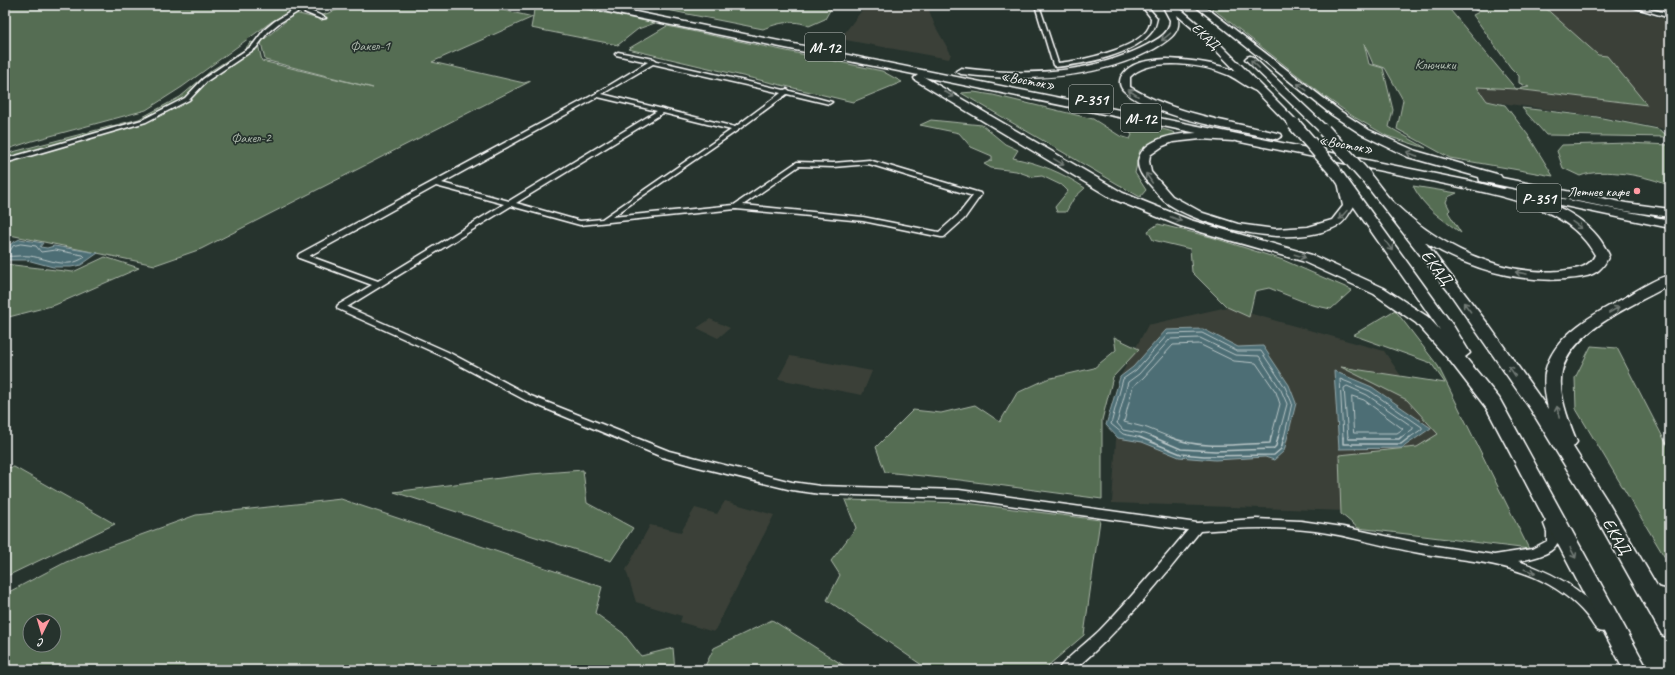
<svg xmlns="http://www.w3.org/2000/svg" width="1675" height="675" font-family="Caveat,sans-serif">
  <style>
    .built { fill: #3b4139 }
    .green { fill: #556d52; stroke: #aab6a8; fill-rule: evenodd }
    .water { fill: #4d6e74; stroke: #94a8ac }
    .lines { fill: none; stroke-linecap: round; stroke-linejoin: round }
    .shore-far1 { stroke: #b8c5c7; stroke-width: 1 }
    .shore { stroke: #b8c5c7; stroke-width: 1.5 }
    .street-casing { stroke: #fff; stroke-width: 3 }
    .secondary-casing { stroke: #fff; stroke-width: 3 }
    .primary-casing { stroke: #fff; stroke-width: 3 }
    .highway-casing { stroke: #fff; stroke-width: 3 }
    .street { fill: #26332d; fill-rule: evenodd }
    .secondary { fill: #26332d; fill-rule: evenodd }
    .primary { fill: #26332d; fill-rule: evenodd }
    .highway { fill: #26332d; fill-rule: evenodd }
    .highway-bridge-casing { stroke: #fff; stroke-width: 15; stroke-linecap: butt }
    .highway-bridge { stroke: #26332d; stroke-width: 12 }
    .oneway { stroke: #727a76 }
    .poi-dot { fill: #ff9aa2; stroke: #26332d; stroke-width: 1.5 }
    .labels { text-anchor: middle; stroke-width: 3.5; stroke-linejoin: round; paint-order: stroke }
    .far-street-label { font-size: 14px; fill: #fff; stroke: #26332d }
    .far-park-label { font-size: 14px; fill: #b2bdb1; stroke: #26332d }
    .far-poi-label { font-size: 14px; fill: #fff; stroke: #26332d; text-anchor: end }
    .shield { fill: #26332d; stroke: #bec2c0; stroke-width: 1 }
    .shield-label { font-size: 16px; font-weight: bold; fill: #fff }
    .street-label { font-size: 17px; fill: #fff; stroke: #26332d }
  </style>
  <rect width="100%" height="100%" fill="#26332d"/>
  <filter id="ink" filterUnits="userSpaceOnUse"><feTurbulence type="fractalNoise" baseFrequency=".025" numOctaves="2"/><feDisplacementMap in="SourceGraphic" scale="8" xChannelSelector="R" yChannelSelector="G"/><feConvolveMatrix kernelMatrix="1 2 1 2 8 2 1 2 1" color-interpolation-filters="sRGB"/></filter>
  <g filter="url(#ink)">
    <path class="built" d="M866,5H927L935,26L951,54L949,59L840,39Z
      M1542,5H1620L1628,9L1670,20V135L1661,128L1604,117L1487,101L1476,87L1483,86L1516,89L1646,105L1598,55Z
      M1227,307L1384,351L1496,516L1112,503L1120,377L1148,325Z
      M710,319L730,328L718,338L697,328Z
      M790,356L872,371L862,395L778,379Z
      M725,501L774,515L714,632L680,622L682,616L636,602L626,570L650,525L681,532L695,508L717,514Z"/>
    <path class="green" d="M5,5H302L271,22L182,87L146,110L32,141L5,150Z
      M350,5H481L533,17L534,9L518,5H568L655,23L638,29L618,45L531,28L533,17L432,62L524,83L531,81L201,249L155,265L5,234V154L139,119L180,97L212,70L244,50L251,42L258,44L262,61L373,88L265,60L261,42L295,13L315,18Z
      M642,5H833L825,19L809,26C794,19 778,23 763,29Z
      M1208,5H1446L1516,89L1529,87L1519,83V76L1511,68L1473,15L1479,12L1466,5H1542L1598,55L1607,56L1647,105L1516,89L1477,87L1487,101L1505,105L1528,135L1553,176L1450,158L1397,129L1403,100L1385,68L1373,64L1364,43L1369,64L1383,68L1393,110L1389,127L1426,148L1387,136L1354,117L1324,96Z
      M667,26L882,71L902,82L853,102L628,49Z
      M974,92L993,95L1093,119L1120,136L1130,139L1132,135L1125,126C1141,126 1161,127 1175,133L1174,137H1165L1140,150L1135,173L1146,190L1140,197L961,93Z
      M1522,108L1597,117L1658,129L1670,137L1546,135Z
      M931,120L982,125L1005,144L1018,150L1013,158C1041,164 1061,172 1085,188L1074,198L1066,212H1057L1055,207L1068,191L1063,186L1042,176L1033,177L1016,171L991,168L984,164L992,160V156L971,147L959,133L920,125Z
      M1628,143L1670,145V186C1649,176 1602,167 1580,176L1563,168L1557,151L1562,145Z
      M1413,186L1457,193L1448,197L1446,202L1450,210L1448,212L1461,233C1441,218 1425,209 1413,186Z
      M1158,224L1211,237L1283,260L1352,290L1331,309L1312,305L1269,288L1255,291L1249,317L1227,307L1192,272L1190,249L1153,240L1148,231Z
      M105,257L139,268L55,305L5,318V264L73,272Z
      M1395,310L1438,366L1529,549L1358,528L1341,514L1339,455L1417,447L1438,434L1407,400L1341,367L1445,383L1431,363L1353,335Z
      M1114,337L1139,349L1113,377L1102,420V499L960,480L885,472L876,447L913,410L941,413L975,405L1000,422L1017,393L1047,379L1094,368L1116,350Z
      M1591,346L1617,348L1670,451V566L1576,409L1575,378Z
      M14,467L115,524L5,577V468Z
      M583,470L587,503L633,528L611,561L394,492L531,474Z
      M341,499L602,587L595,613L623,633L641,656L673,648L675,670H5V594L66,562L196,515ZM30,621H54V645H30Z
      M845,500L966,503L1100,520L1084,635L1043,670H929L827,600L840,575L831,561L856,528Z
      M772,620L851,670H703L714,648Z"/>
    <path class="water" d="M20,239L43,243L40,247L47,248L54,246L98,253L81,265L71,267H53L27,260H7L5,258C5,247 11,243 20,239Z
      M1203,329L1238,347L1263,346L1289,385L1296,403L1284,451L1274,460L1265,457L1215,460L1179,457L1142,442L1118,438L1106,425L1120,377L1133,367L1166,330Z
      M1334,371L1372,387L1431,428L1402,448L1339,449Z"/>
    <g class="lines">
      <path class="shore-far1" d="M21,244L36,246L41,252L55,250L83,255L85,257C66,270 50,259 30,256C22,255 14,257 7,256L13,246Z
        M1352,396L1364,400L1403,429L1397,433H1354Z
        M1142,438L1123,434L1111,424L1123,379L1136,370L1168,334L1202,333L1237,351H1261L1285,387L1292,403L1284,438
        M1156,438L1145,434L1123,430L1117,423L1128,382L1139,374L1170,339L1200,338L1235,355L1259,356L1281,390L1287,404L1278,438
        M1172,438L1147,428L1124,422L1133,386L1143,378L1173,345L1199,344L1234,361L1256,363L1276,392L1280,404L1271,438
        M1343,438L1340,379L1370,391L1422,427V429L1409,438
        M1348,438L1344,388L1347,386L1367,395L1413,427V429L1400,438"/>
      <path class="shore" d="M1139,437L1181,454L1204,456L1274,455L1281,449L1284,437
        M1153,437L1181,449L1215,451L1273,449L1276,446L1278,437
        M1170,437C1200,450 1237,444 1270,443L1271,437
        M1343,437V444H1401L1410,437
        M1348,437V439H1399L1401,437"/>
      <defs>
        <path id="street" d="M302,5H311L309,10L326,18L321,19L304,12L306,7L279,23L268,32L256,48L207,81L189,100L146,122L5,163V159L142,120L185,98L203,79L252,46L264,30L275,21Z
          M1035,5H1039L1058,63C1080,61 1139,49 1149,27C1150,25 1151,21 1151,18L1141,5H1146L1157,18C1156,22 1155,27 1153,30C1136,55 1084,64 1056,67L1053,65Z
          M618,52L654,59L657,61L784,90L787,89L790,91L832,102L829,104L787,94L738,130L612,217L734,205L797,162L833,163L869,160L980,193L981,195L964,219L944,237H941L863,221L736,209L580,225L511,206L347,307L448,352L531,396L669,451L792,482L820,486L959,490L1197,523L1256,519L1301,521L1343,527L1423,544L1494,555L1532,549L1547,541V532L1544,524L1546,521L1550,520L1554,521C1570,551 1541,557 1518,561C1553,573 1592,592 1608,627L1606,631C1596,635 1593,623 1587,616C1573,599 1554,586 1534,577C1499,562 1462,560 1425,554C1388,548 1352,536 1315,531C1277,526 1239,528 1200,531C1161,580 1122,629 1074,670H1058C1063,661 1091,639 1100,630C1131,598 1159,564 1188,530L959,498L820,494L792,490L694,466L662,457L525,400L442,356L338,309L337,307L338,305L372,285L299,258L298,256L299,254L595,94L648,62L616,55L615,54ZM653,64L781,93L735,127L602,94ZM598,97L657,111L509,201L442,183ZM663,113L731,130L602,219L580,221L516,203ZM869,164L973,196L958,215L939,232L863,217L743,205L799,166L833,167ZM436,186L504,204L378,281L309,256Z
          M1650,586L1670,590V600L1646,595L1644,591L1646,587Z"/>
        <path id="secondary" d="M1626,5H1636L1670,14V18Z"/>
        <path id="primary" d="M1167,59C1196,60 1245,66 1265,90L1263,92C1255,94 1236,78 1228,75C1204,64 1149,56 1130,77V87C1177,115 1229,121 1281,134L1282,136L1277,139C1238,131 1152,117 1124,91C1120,87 1119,82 1121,77C1130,61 1151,60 1167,59Z
          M1201,133L1233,135L1238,138L1233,141L1201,139L1173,142L1163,146L1150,155L1149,161L1151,172L1172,196L1203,213L1238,224L1275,229L1308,227L1332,220L1343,206L1338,182L1343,179L1348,182L1354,206C1350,212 1345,222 1339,225C1296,250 1202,229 1164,201C1160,197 1156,192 1152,187C1145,179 1138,173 1138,161C1143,136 1181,133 1201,133Z
          M1506,188L1670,220V228L1502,193L1500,191Z"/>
        <path id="highway" d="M584,5H601L1470,181C1513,192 1568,200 1598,237C1602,242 1606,249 1609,255C1607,260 1604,266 1599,270C1591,277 1577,278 1566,279C1518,283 1466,268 1425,242L1488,324L1548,409C1546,398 1543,385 1545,373C1552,335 1596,313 1626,297C1640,289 1655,278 1670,275V285C1636,304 1573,329 1562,371C1557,393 1569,422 1577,442L1573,447L1606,499L1670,608V638L1662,635L1592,510L1531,410L1449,292L1359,176L1365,172L1369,173C1378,183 1385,195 1395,204C1437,244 1498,276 1559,271C1573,269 1588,270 1595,255C1570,210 1516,200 1470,189L924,77L1123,193L1190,220L1312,255L1384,288L1428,317L1440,330L1329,171L1335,167L1339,168L1454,327L1470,353L1465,357L1499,398L1648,670H1624L1487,409L1450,361L1416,323L1374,294L1302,261L1180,226L1113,199L915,80L914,78L918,75L588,8Z
          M1162,5H1176L1210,34L1300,124L1298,126H1290L1204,38L1177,15C1183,33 1167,41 1154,49C1095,80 1026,82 961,74L956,71L961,68C1024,76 1089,75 1147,45C1158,39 1170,34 1170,20Z
          M1194,5H1203L1340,111L1369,130L1416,151L1500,175L1502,178L1626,203L1670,209V217L1626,211L1484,182L1480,181L1479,177L1408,157L1361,134L1332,115Z
          M1250,56L1253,57L1328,128L1330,130L1328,132H1320L1247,61L1245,59L1247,57Z"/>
      </defs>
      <use href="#street" class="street-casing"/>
      <use href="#secondary" class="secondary-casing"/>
      <use href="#primary" class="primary-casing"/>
      <use href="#highway" class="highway-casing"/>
      <use href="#street" class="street"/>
      <use href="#secondary" class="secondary"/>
      <use href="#primary" class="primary"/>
      <use href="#highway" class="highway"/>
      <defs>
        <path id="highway-bridge" d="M1294,124L1335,171
          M1324,130L1365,176"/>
      </defs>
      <use href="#highway-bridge" class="highway-bridge-casing"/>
      <use href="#highway-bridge" class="highway-bridge"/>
    </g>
    <defs><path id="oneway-shaft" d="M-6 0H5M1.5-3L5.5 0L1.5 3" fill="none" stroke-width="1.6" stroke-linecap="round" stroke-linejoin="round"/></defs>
    <g class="oneway">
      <use href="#oneway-shaft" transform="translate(1166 37) rotate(140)"/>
      <use href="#oneway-shaft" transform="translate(1255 64) rotate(-137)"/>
      <use href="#oneway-shaft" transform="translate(1302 87) rotate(-143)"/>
      <use href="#oneway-shaft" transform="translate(1133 93) rotate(-147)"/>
      <use href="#oneway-shaft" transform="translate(949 94) rotate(30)"/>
      <use href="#oneway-shaft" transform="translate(1412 154) rotate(-159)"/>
      <use href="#oneway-shaft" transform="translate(1059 162) rotate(31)"/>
      <use href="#oneway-shaft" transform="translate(1149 178) rotate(-124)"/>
      <use href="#oneway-shaft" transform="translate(1343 215) rotate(132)"/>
      <use href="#oneway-shaft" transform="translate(1176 219) rotate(21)"/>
      <use href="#oneway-shaft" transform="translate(1577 225) rotate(35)"/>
      <use href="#oneway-shaft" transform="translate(1389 246) rotate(55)"/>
      <use href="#oneway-shaft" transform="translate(1300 256) rotate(17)"/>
      <use href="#oneway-shaft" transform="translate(1521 273) rotate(-170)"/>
      <use href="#oneway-shaft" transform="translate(1467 307) rotate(-127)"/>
      <use href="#oneway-shaft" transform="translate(1614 310) rotate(-30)"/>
      <use href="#oneway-shaft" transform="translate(1512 371) rotate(-124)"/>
      <use href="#oneway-shaft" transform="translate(1558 412) rotate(-101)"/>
      <use href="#oneway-shaft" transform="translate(1573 553) rotate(62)"/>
      <use href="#oneway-shaft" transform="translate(1530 571) rotate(18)"/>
    </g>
  </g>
  <circle class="poi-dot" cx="1637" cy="191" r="4"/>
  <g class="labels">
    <g class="far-street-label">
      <text transform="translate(1206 36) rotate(43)" y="5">ЕКАД</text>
      <text transform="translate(1028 80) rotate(11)" y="5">«Восток»</text>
      <text transform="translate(1346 144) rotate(11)" y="5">«Восток»</text>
    </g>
    <g class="far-park-label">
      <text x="370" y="50">Факел-1</text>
      <text x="1435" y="69">Ключики</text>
      <text x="251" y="142">Факел-2</text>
    </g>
    <g class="far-poi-label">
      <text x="1629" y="196">Летнее кафе</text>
    </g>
    <g class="shield">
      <rect x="805" y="33" width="40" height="28" rx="3"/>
      <rect x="1069" y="85" width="44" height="28" rx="3"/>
      <rect x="1121" y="104" width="40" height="28" rx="3"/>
      <rect x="1517" y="184" width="44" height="28" rx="3"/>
    </g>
    <g class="shield-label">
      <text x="825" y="53">М-12</text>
      <text x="1091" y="105">Р-351</text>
      <text x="1141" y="124">М-12</text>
      <text x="1539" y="204">Р-351</text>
    </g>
    <g class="street-label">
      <text transform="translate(1437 267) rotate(53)" y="6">ЕКАД</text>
      <text transform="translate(1617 536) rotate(60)" y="6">ЕКАД</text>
    </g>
  </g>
  <rect width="1675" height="675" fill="none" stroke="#26332d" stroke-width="20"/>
  <rect x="10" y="10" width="1655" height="655" fill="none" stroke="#fff" stroke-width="1.5" filter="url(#ink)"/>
  <g transform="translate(42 633) rotate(185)"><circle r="19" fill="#26332d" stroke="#7d8581"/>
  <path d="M0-3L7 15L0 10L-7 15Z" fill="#ff9aa2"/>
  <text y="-6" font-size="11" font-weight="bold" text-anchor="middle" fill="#ffffff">С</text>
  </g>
</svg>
